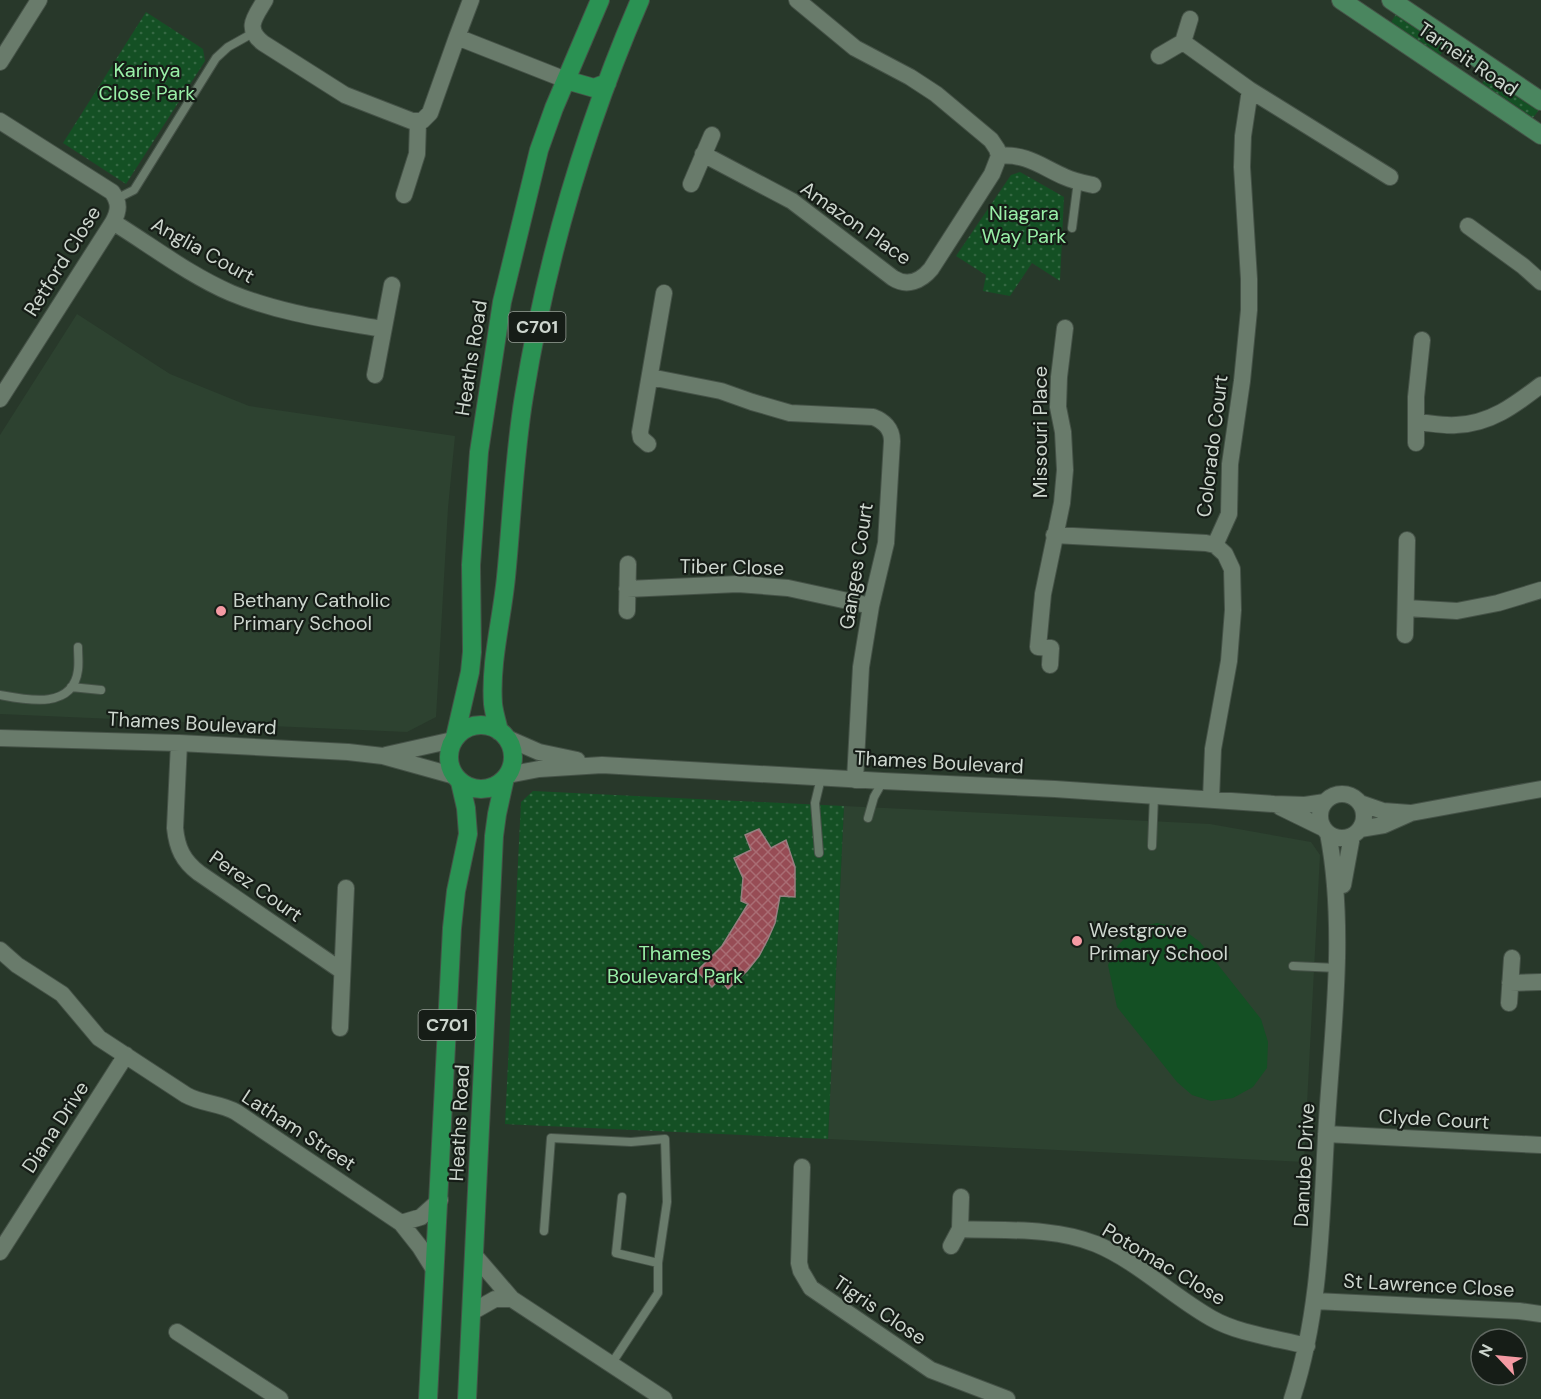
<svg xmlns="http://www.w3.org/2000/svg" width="1541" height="1399" font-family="'DM Sans',sans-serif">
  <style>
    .built { fill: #2d4230 }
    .grass { fill: #145024 }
    .park { fill: url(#park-dots) }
    .building { fill: url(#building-cross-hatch); stroke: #987e80; stroke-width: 1.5 }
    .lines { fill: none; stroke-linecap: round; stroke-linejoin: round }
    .lane-casing { stroke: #455247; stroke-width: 10 }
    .street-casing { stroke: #455247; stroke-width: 18 }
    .secondary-casing { stroke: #455247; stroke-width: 20 }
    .primary-casing { stroke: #455247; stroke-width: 20 }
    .lane { stroke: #697b6b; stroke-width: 8 }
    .street { stroke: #697b6b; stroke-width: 16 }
    .secondary { stroke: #4a865f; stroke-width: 18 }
    .primary { stroke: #2a9253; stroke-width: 18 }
    .poi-dot { fill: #f49aa3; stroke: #161d17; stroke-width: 2 }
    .labels { text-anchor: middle; stroke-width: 4.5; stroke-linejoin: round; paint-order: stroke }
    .shield { fill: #161d17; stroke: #969e97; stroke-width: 1.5 }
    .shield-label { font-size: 18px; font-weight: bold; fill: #cdd6ce }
    .street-label { font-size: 20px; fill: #cdd6ce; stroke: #161d17 }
    .park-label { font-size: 20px; fill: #99efa7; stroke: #161d17 }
    .poi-label { font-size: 20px; fill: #cdd6ce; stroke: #161d17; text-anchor: start }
  </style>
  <defs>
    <pattern id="park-dots" width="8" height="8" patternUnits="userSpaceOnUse" patternTransform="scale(1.5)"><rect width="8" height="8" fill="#145024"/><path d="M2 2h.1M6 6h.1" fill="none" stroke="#356843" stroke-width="1.8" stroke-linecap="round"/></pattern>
    <pattern id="building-cross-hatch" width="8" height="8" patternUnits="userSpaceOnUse" patternTransform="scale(1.5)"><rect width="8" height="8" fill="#974c55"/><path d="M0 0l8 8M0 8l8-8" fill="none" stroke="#a96d74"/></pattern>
  </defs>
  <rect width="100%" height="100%" fill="#28382a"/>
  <path class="built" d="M77,314L170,374L249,406L455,436L448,508L436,717L407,732L0,714V435Z
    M844,806L1210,824L1311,842L1320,855L1304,1162L828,1139Z"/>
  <path class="grass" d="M1157,923L1181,928L1200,942L1261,1019L1268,1042L1267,1068L1253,1087L1233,1098L1211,1101L1192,1095L1177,1082L1117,1007L1108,965L1118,945L1136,928Z"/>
  <path class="park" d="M146,12L203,49L205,61L126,184L63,143Z
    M1396,14L1446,47L1439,57L1390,24Z
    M1487,76L1539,110L1532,119L1481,85Z
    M1020,172L1064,197L1060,281L1032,263L1010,296L983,291L986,275L956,256L1011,175Z
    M533,791L844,806L828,1139L505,1124L521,802Z"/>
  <path class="building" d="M759,829L771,848L786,840L795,867V897L780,896L775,923L768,939L759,956L747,971L728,989L720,979L712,987L697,971L722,946L748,904L741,901L743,878L734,858L751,850L745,835Z"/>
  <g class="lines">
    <defs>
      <path id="lane" d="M116,199L134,190L216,58L228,47L253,33
        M1072,228L1078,181
        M71,687L101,690
        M0,695C27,700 73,710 78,670C79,663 78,655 78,647
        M868,818L874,797L883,781
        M1152,846L1154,796
        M819,853L815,803L821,778
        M1293,966L1337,968
        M622,1197L616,1253L658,1263
        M544,1231L551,1138L631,1142L665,1139L667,1202L658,1263V1293L612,1363"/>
      <path id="street" d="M265,0C255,17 244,28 263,43L345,95L412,121H422L430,113L457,37
        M471,0L457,37L566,80
        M797,0L855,48L910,77L936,94L991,140L997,149L999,156C1026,153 1042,167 1065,177C1074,181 1084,183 1093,185
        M1183,42L1250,90L1390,177
        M1159,56L1183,42L1190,19
        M0,62L39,0
        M0,121L112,192C120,203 119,211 113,222L0,399
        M703,154L792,201L893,278C907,287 921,281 931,269L992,174L999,156
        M691,184L712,135
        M404,195L417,154L418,122
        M113,222C152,246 189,275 231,293C279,313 331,320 382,329
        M1468,226L1523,266L1541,282
        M375,375L392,285
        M650,377L721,391L752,402L790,413L873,417C884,421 892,429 892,441L886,543L871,606L861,667L855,780
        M1417,422C1430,423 1443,426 1456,425C1490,424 1515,405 1541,385
        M1416,443V397L1422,340
        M648,444L641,438L640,432L664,293
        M1054,535L1206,543L1215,545
        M627,589L738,584L788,588L871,606
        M1406,608L1457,611L1498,603L1541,590
        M627,611L628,564
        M1405,635L1407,540
        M1050,665L1051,648L1038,647L1043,594L1062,503L1065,470L1063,432L1058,407L1059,377L1065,328
        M0,738L179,743L348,752L383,756L455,776
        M507,738L539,752L577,760
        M179,743L175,828C177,848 183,861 199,873L342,971
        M386,755L453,740
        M508,775L539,769L602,765L883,781L1055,789L1274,804L1305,805L1325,802
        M1320 816a22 22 0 1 1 44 0a22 22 0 1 1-44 0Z
        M1211,799L1213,749L1229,661L1233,610L1232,569L1225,554L1215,545L1229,514L1230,464L1242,381L1249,310V279L1242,167L1243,136L1250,90
        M1360,803L1383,811L1410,813
        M1280,807L1323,828
        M1360,829L1384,825L1411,813L1541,789
        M1343,885L1352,836
        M0,950L17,965L62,994L99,1038L186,1095C202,1104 220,1103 236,1112L401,1223L420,1247L435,1271
        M1510,983L1541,982
        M1509,1003L1512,958
        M340,1028L346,888
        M1326,1134L1541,1145
        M802,1167L799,1263L801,1271L811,1288L931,1370L1007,1399
        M401,1223L421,1217L440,1200
        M960,1229C1004,1231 1054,1227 1096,1244C1137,1261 1172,1296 1211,1318C1239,1334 1276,1338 1307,1346
        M951,1246L960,1229L961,1197
        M0,1252L126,1055
        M475,1256L512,1299L664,1399
        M1315,1301L1519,1311L1541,1314
        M472,1312L495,1299H512
        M177,1332L280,1399
        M1292,1399C1322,1308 1321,1214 1327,1120C1333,1025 1346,927 1328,833"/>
      <path id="secondary" d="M1341,0L1541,135
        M1391,0L1541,101"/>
      <path id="primary" d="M566,80L594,88L607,83
        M449 757a32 32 0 1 1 64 0a32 32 0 1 1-64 0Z
        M499,731C497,722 494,713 493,704C490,662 502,619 506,577C512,517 514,456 524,396C546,260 585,127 640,0
        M455,737L470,672L472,652L471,565L479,452L502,302L539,150L554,108L600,0
        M428,1399L452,928L456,891L468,834L466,808L460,782
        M467,1399L494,836L497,814L505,778"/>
    </defs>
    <use href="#lane" class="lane-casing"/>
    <use href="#street" class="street-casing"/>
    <use href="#secondary" class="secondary-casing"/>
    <use href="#primary" class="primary-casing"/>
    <use href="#lane" class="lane"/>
    <use href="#street" class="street"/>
    <use href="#secondary" class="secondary"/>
    <use href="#primary" class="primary"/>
  </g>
  <g class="poi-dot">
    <circle cx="221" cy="611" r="6"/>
    <circle cx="1077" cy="941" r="6"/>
  </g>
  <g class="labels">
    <g class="shield">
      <rect x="508.5" y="312" width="57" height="30" rx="4.5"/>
      <rect x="418.5" y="1010" width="57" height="30" rx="4.5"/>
    </g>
    <g class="shield-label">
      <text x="537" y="333">C701</text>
      <text x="447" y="1031">C701</text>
    </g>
    <g class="street-label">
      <text transform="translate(1468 59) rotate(34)" y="7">Tarneit Road</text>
      <text transform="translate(856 223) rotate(35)" y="7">Amazon Place</text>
      <text transform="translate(203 250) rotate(29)" y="7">Anglia Court</text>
      <text transform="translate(62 261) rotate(-58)" y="7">Retford Close</text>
      <text transform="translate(471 358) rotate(-81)" y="7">Heaths Road</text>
      <text transform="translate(1040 432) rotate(-90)" y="7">Missouri Place</text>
      <text transform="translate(1212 446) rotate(-83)" y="7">Colorado Court</text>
      <text transform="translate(856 566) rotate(-81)" y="7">Ganges Court</text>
      <text transform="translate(732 567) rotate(1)" y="7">Tiber Close</text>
      <text transform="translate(192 723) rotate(3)" y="7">Thames Boulevard</text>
      <text transform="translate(939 762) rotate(3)" y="7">Thames Boulevard</text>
      <text transform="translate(256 886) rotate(35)" y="7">Perez Court</text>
      <text transform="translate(1434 1119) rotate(3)" y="7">Clyde Court</text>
      <text transform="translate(459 1123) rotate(-87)" y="7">Heaths Road</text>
      <text transform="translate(55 1127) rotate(-57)" y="7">Diana Drive</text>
      <text transform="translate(299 1130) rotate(33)" y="7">Latham Street</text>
      <text transform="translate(1304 1165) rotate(-87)" y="7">Danube Drive</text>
      <text transform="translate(1164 1264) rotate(31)" y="7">Potomac Close</text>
      <text transform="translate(1429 1285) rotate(3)" y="7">St Lawrence Close</text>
      <text transform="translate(880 1310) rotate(34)" y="7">Tigris Close</text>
    </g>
    <g class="park-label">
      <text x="147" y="77">Karinya<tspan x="147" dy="23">Close Park</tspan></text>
      <text x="1024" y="220">Niagara<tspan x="1024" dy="23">Way Park</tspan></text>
      <text x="675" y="960">Thames<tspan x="675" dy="23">Boulevard Park</tspan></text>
    </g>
    <g class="poi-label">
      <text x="233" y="607">Bethany Catholic<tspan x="233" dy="23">Primary School</tspan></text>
      <text x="1089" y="937">Westgrove<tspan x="1089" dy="23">Primary School</tspan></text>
    </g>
  </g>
  <g transform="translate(1499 1357) rotate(296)"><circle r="28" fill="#161d17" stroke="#5f6760" stroke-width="1.5"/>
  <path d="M0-4.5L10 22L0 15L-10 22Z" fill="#f49aa3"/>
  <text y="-9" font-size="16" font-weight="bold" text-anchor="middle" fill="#cdd6ce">N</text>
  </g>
</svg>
